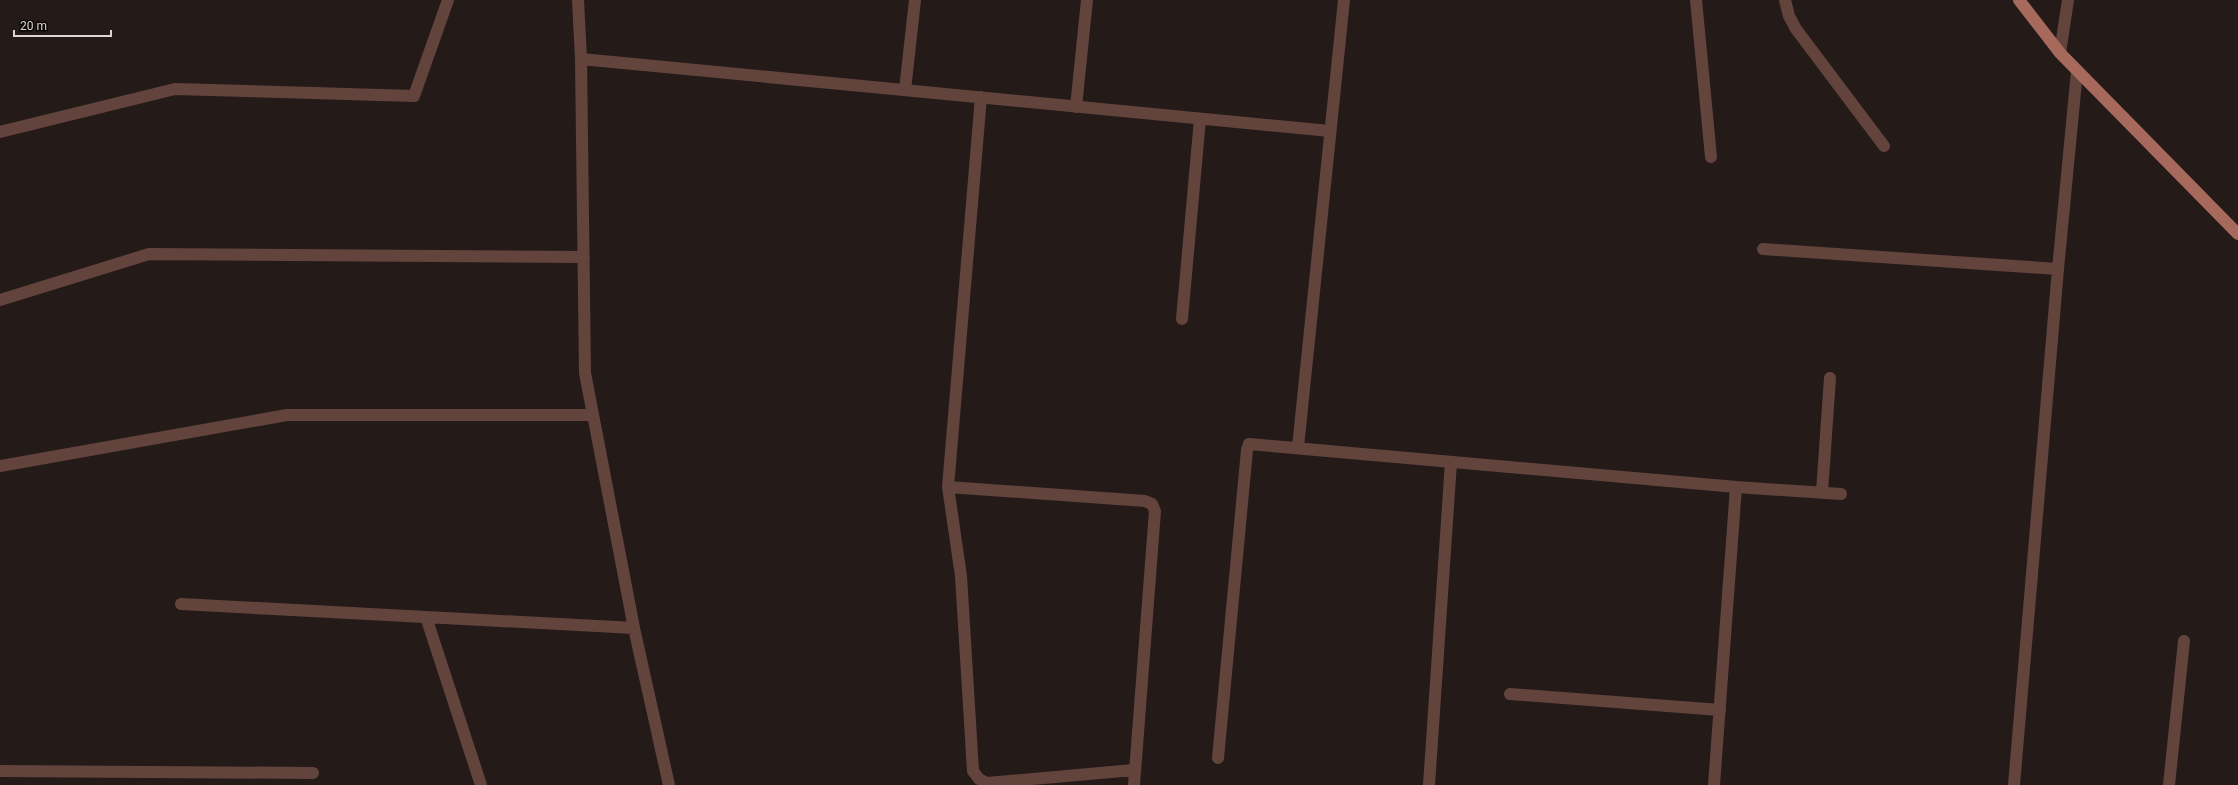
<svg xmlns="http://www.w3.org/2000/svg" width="2238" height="785" font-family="Roboto,sans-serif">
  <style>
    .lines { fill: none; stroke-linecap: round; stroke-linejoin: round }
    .street { stroke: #63443d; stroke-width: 12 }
    .primary { stroke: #a7695c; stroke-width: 12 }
  </style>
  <rect width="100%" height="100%" fill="#241b19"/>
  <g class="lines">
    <path class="street" d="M578,0L581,59L1330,131
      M1696,0L1711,157
      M1785,0L1789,16L1796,29L1884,146
      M2060,53L2068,0
      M905,90L915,0
      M981,97L948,487L961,576L973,771L979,779L987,783L1134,770
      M1076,107L1087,0
      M0,132L175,89L414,96L448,0
      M1763,249L2058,269
      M0,300L149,254L584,257
      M1182,319L1200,119
      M1298,447L1344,0
      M0,466L287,415H593
      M948,487L1145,501L1152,504L1155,511L1134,785
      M1822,492L1830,378
      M181,604L634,628L585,373L581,59
      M426,617L481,785
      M634,628L669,785
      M1510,694L1720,710
      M1218,758L1247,450L1249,444L1736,487L1841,494
      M0,771L313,773
      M1429,785L1451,462
      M1714,785L1736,487
      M2014,785L2058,269L2077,71
      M2169,785L2184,641"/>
    <path class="primary" d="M2019,0L2060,53L2238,234"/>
  </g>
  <path d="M14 30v6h97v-6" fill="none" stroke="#dcd5d4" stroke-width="2"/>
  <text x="20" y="30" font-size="12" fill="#dcd5d4" stroke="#0b0706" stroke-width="3" paint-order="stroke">20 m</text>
</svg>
